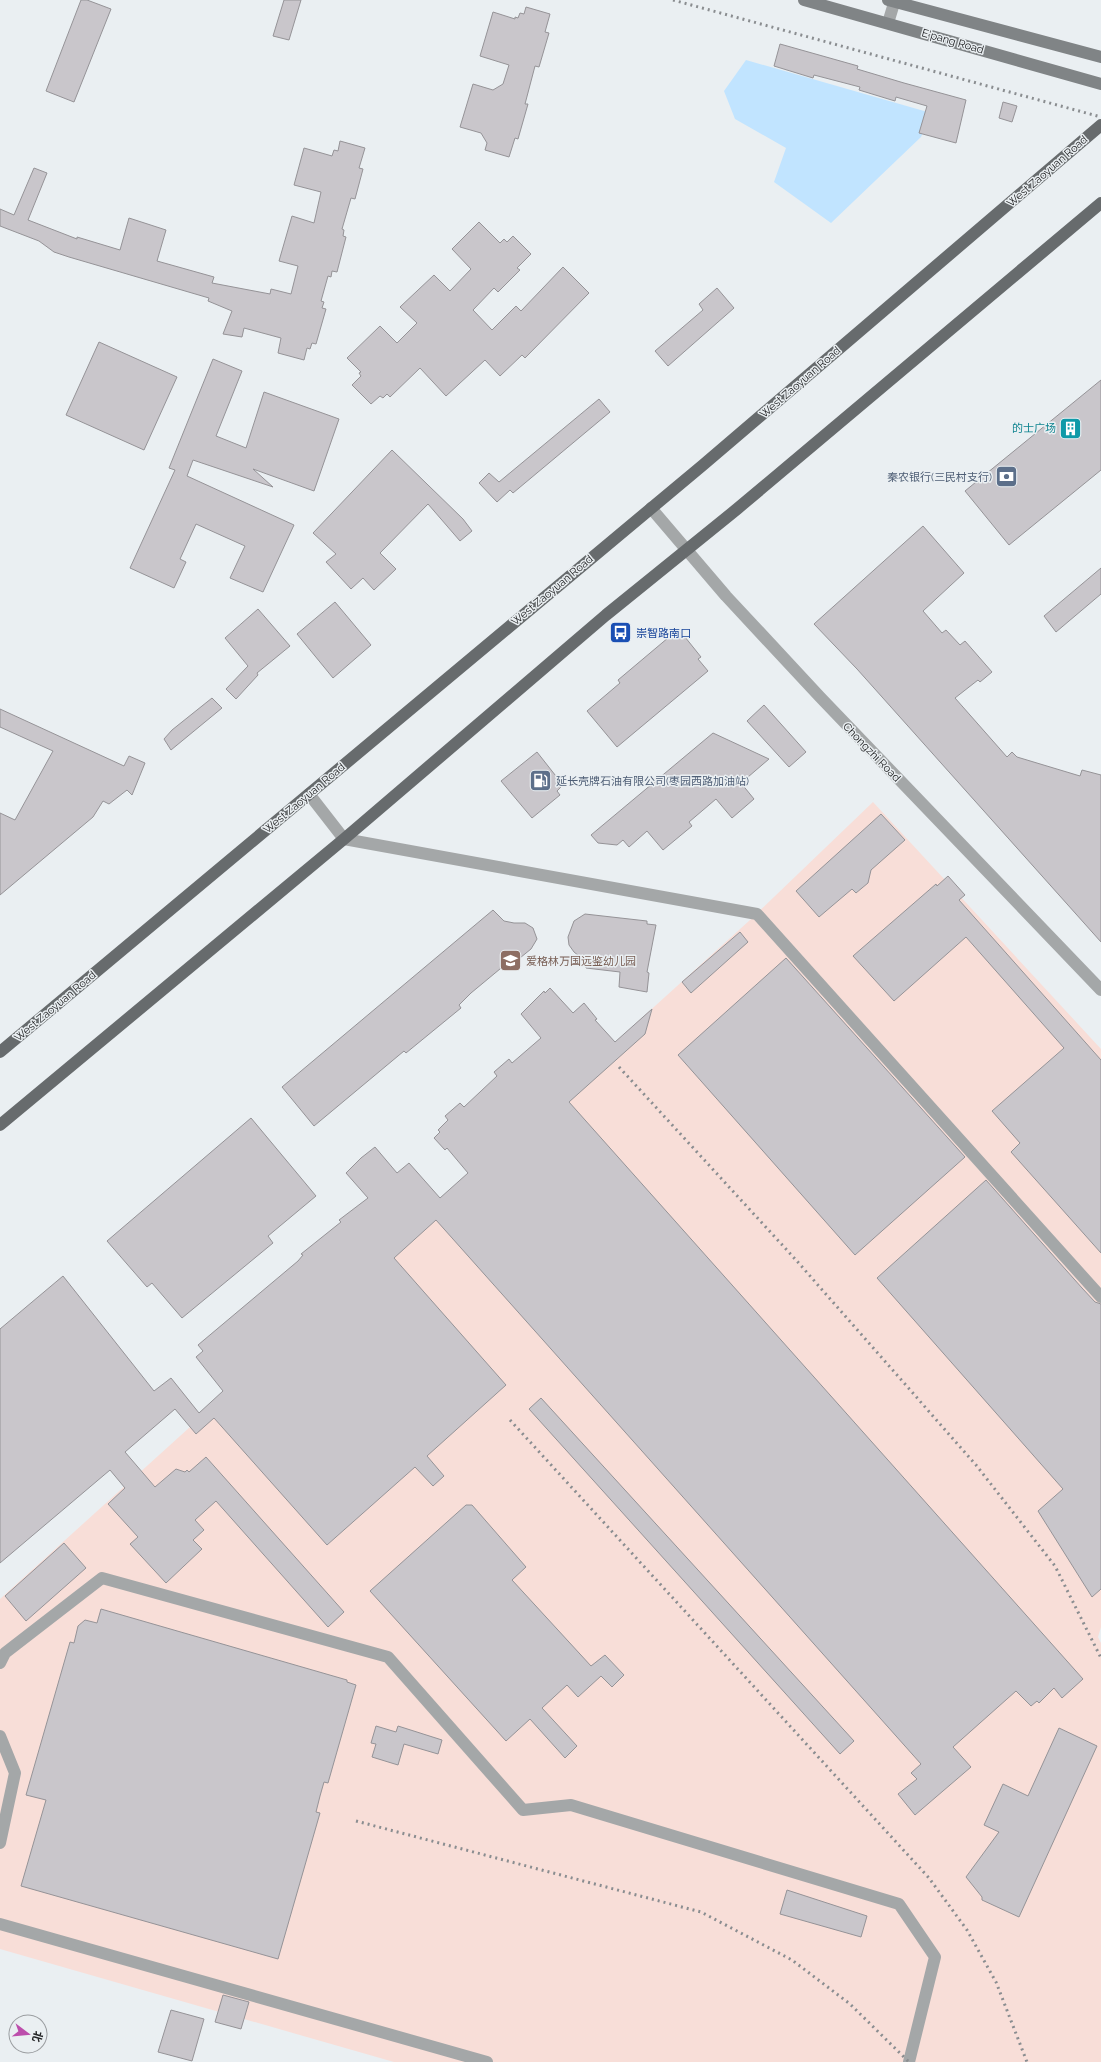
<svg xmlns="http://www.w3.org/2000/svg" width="1101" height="2062" font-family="Raleway,'Noto Sans SC',sans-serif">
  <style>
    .industrial { fill: #f8ded8 }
    .green { fill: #c1e4ff }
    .building { fill: #c9c6cb; stroke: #959397 }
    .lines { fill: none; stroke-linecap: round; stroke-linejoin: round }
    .minor { stroke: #a4a7a8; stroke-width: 12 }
    .tertiary { stroke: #a4a7a8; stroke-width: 12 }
    .secondary { stroke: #808486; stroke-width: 12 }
    .primary { stroke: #676b6d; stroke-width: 12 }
    .rail { stroke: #8a8d90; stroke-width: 3; stroke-dasharray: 2 4; stroke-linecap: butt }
    .labels { text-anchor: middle; stroke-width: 3; stroke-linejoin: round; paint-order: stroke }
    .street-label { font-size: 11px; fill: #222325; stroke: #eaeff2 }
    .culture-label { font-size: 11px; fill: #0d838f; stroke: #eaeff2; text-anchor: end }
    .service-label { font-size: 11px; fill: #4e5e75; stroke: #eaeff2; text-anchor: end }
    .transit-label { font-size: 11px; fill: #164399; stroke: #eaeff2; text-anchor: start }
    .education-label { font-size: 11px; fill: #785e54; stroke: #eaeff2; text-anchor: start }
  </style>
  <rect width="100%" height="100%" fill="#eaeff2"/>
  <path class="industrial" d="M873,802L1101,1049V1627L1098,1637L1101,1643V2062H394L0,1949V1599L750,920Z"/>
  <path class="green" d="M746,60L931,113L921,137L831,223L774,182L786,148L735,119L724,91Z"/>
  <path class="building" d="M81,0H87L111,9L74,102L46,91Z
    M284,0H301L289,40L273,36Z
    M526,7L550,14L545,32L549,33L539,67L535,66L525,104H528L518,139L515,138L509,157L485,150L487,143L481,133L460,127L473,84L493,90L503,84L509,65L480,56L493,12L515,19V17L518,18L520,13L524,14Z
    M780,44L858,66L857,69L904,83L966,100L956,143L919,133L927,106L896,97L895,101L859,90L860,87L814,75L813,78L774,66Z
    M1003,102L1017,106L1012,122L999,118Z
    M340,141L365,148L359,168L363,169L355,199L351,198L342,229L344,230L343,236L346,237L337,272L332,271L331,277L328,276L321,301L324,302L322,308L326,309L316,344L312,343L310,349L307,348L304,360L278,353L281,338L244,328L242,337L223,334L232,311L208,301L209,298L69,257L54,252L39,241L0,226V209L14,215L34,168L47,173L28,220L77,239V237L120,250L129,218L166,230L157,261L214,277L212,283L270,294L271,289L291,294L298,266L279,261L292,216L314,223L321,192L294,185L304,148L332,156L334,150L338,151Z
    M479,222L500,243L504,239L507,242L513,236L531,254L517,268L520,270L498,292L494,288L473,310L492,330L516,306L521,311L563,267L589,293L525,358L522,355L500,376L485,360L446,396L420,368L390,397L387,394L383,398L380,396L371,404L352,385L361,376L359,373L361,372L347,358L380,326L397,343L417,323L400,307L434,275L450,291L471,269L452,249Z
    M717,288L734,308L668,366L655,351L703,310L699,304Z
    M99,342L177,377L144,450L66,415Z
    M213,359L242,371L216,436L246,448L264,392L339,419L314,491L253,469L273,487L193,460L187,476L294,525L263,592L230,578L245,546L196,524L180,559L186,562L174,588L130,568L175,470L169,468Z
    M1101,380V470L1009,545L965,491Z
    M599,399L610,412L513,493L510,490L497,502L479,483L489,473L499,482Z
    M392,450L463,519L472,531L460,541L428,504L380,553L396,569L374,590L363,578L351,589L326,562L336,554L313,533Z
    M923,526L964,573L923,611L942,633L946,630L960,645L965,641L992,672L980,682L978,680L955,698L1007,757L1012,752L1017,757L1080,776L1082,770L1101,775V942L857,669L814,624Z
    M1101,568V594L1056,632L1044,616Z
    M335,602L371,645L333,678L297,634Z
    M258,609L290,646L257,673L258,675L236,699L226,689L248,666L225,638Z
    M675,632L677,635L681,632L701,657L698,659L708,671L617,747L587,711L620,683L618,680Z
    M212,698L222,708L171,750L164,739L172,730Z
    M764,705L806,752L789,767L747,721Z
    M0,709L124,766L129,756L145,763L132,795L127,790L109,804L103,801L93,817L0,895V813L15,820L53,751L0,727Z
    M713,733L769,759L741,783L754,799L732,818L716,799L689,822L692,826L663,850L647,831L629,847L623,840L617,845L598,843L591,835Z
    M537,752L563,785L557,791L560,795L532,818L501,781Z
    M881,814L905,840L871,870L868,883L856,893L852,889L819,917L796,891Z
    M948,876L965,895L959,900L1101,1060V1253L1011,1152L1020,1143L992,1111L1064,1048L966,937L894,1001L853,956L936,884L937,886Z
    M493,910L504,921L514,923H525L533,928L537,939L531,949L515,962L512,959L471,993L459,1005L461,1008L406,1053L404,1051L314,1126L282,1087Z
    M585,914L647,921V924L656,925L647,972L649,973L647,992L619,987L620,972L586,968L587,960L579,956L574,952L569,945L568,937L574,921Z
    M740,932L748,942L691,993L682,982Z
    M786,958L965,1157L855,1255L678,1055Z
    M550,988L573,1013L584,1003L597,1019L595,1020L615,1042L652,1009L645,1034L569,1102L1083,1679L1062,1698L1054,1688L1039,1703L1037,1701L1031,1706L1016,1691L953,1747L971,1767L915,1815L898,1794L917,1779L911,1773L921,1764L436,1220L394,1258L506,1385L427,1456L444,1476L433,1486L415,1467L327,1545L214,1418L196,1434L175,1409L125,1452L155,1487L176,1469L185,1472L187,1470L189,1472L206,1457L344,1612L328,1627L216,1501L195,1520L204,1530L193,1540L202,1549L166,1583L130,1544L138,1537L108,1504L125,1488L110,1470L0,1563V1329L63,1276L154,1391L171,1378L199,1413L223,1391L196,1357L203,1351L198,1345L298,1261L303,1255L301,1254L341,1222L339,1220L368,1198L346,1173L361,1158L375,1147L397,1173L409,1163L440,1198L468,1173L447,1148L445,1150L434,1138L440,1132L438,1130L448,1120L445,1116L460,1103L464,1107L497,1076L494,1072L509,1059L512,1063L541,1038L521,1014L544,991L545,993Z
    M251,1118L316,1196L268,1236L273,1243L182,1318L152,1283L147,1287L107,1241Z
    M986,1180L1082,1288L1095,1302L1101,1304V1589L1092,1597L1038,1511L1063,1489L877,1278Z
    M541,1398L854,1741L840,1754L529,1409Z
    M466,1505H472L526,1567L512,1580L591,1666L605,1655L624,1675L612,1687L601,1676L578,1697L567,1685L542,1708L577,1746L565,1758L530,1719L506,1741L370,1591Z
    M64,1543L86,1568L26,1621L5,1596Z
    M101,1609L347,1680V1682L356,1685L328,1783L324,1782L320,1796L316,1812L320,1813L278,1959L21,1886L46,1800L26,1795L70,1642L74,1643L78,1626L85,1620L97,1623Z
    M376,1726L396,1732L398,1726L442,1740L438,1754L404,1744L398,1765L372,1757L376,1744L371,1743Z
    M1059,1728L1097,1746L1019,1917L982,1900V1897L966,1877L999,1832L984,1825L1003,1784L1028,1796Z
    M787,1890L867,1916L861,1937L780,1914Z
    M223,1995L249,2002L241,2029L215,2022Z
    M171,2010L204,2019L192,2061L158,2052Z"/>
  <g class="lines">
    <path class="minor" d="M309,794L344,839L757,914L1101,1297
      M0,1663L5,1653L102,1578L388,1657L523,1810L571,1805L899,1904L935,1957L909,2062
      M0,1736L15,1773L0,1843
      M0,1924L487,2062"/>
    <path class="tertiary" d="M888,23L895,0
      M651,508L726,596L820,697L1101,990"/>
    <path class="secondary" d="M804,0L1101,84
      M888,0L1101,57"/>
    <path class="primary" d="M0,1052L703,465L1101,125
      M0,1125L344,839L606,615L737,509L1101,203"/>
    <path class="rail" d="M673,0L1101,117
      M619,1067L796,1260L976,1465L1055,1566L1101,1658
      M510,1420L929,1878L967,1930L996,1982L1027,2062
      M356,1821L701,1912L792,1960L850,2004L909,2062"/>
  </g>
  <defs>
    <symbol id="building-square" viewBox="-11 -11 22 22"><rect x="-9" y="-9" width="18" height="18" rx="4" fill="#0f9aa8" stroke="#eaeff2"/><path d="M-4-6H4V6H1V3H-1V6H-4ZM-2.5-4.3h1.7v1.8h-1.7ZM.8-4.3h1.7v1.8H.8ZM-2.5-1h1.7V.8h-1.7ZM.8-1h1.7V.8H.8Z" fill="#fff"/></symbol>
    <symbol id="bank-square" viewBox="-11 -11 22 22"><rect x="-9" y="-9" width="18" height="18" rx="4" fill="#5c6f8a" stroke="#eaeff2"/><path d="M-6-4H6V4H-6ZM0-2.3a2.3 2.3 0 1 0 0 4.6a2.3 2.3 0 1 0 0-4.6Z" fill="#fff"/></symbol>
    <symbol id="bus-square" viewBox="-11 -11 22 22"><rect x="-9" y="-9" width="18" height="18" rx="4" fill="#1a4fb4" stroke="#eaeff2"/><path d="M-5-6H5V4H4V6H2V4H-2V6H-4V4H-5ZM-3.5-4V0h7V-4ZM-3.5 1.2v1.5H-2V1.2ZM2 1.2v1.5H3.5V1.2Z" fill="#fff"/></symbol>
    <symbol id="fuel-square" viewBox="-11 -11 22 22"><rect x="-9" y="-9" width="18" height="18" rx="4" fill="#5c6f8a" stroke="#eaeff2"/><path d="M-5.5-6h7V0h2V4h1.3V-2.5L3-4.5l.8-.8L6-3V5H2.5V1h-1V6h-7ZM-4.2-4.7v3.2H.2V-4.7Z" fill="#fff"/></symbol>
    <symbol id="school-square" viewBox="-11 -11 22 22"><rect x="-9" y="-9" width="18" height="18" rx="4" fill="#8d6e63" stroke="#eaeff2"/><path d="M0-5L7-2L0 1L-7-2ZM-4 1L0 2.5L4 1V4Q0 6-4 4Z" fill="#fff"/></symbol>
  </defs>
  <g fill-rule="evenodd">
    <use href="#building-square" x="1058" y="416" width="25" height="25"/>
    <use href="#bank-square" x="994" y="464" width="25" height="25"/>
    <use href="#bus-square" x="608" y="620" width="25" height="25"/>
    <use href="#fuel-square" x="528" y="768" width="25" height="25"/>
    <use href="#school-square" x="498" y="948" width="25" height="25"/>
  </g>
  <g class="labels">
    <g class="street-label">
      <text transform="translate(953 41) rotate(16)" y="4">E'pang Road</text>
      <text transform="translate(1047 171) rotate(-41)" y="4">West Zaoyuan Road</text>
      <text transform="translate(800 382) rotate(-41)" y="4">West Zaoyuan Road</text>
      <text transform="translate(552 590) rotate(-40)" y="4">West Zaoyuan Road</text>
      <text transform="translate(872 752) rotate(46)" y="4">Chongzhi Road</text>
      <text transform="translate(304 798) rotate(-40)" y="4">West Zaoyuan Road</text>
      <text transform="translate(55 1006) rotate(-40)" y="4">West Zaoyuan Road</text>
    </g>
    <g class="culture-label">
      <text x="1056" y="432">的士广场</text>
    </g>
    <g class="service-label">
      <text x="992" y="481">秦农银行(三民村支行)</text>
      <text x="556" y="785" text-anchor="start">延长壳牌石油有限公司(枣园西路加油站)</text>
    </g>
    <g class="transit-label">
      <text x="636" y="637">崇智路南口</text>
    </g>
    <g class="education-label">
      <text x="526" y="965">爱格林万国远鉴幼儿园</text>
    </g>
  </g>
  <g transform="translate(28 2034) rotate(106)"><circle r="19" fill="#eaeff2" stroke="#9a9da0"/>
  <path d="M0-3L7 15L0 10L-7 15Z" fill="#bc4eac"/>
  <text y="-6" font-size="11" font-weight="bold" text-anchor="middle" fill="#222325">北</text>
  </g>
</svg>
